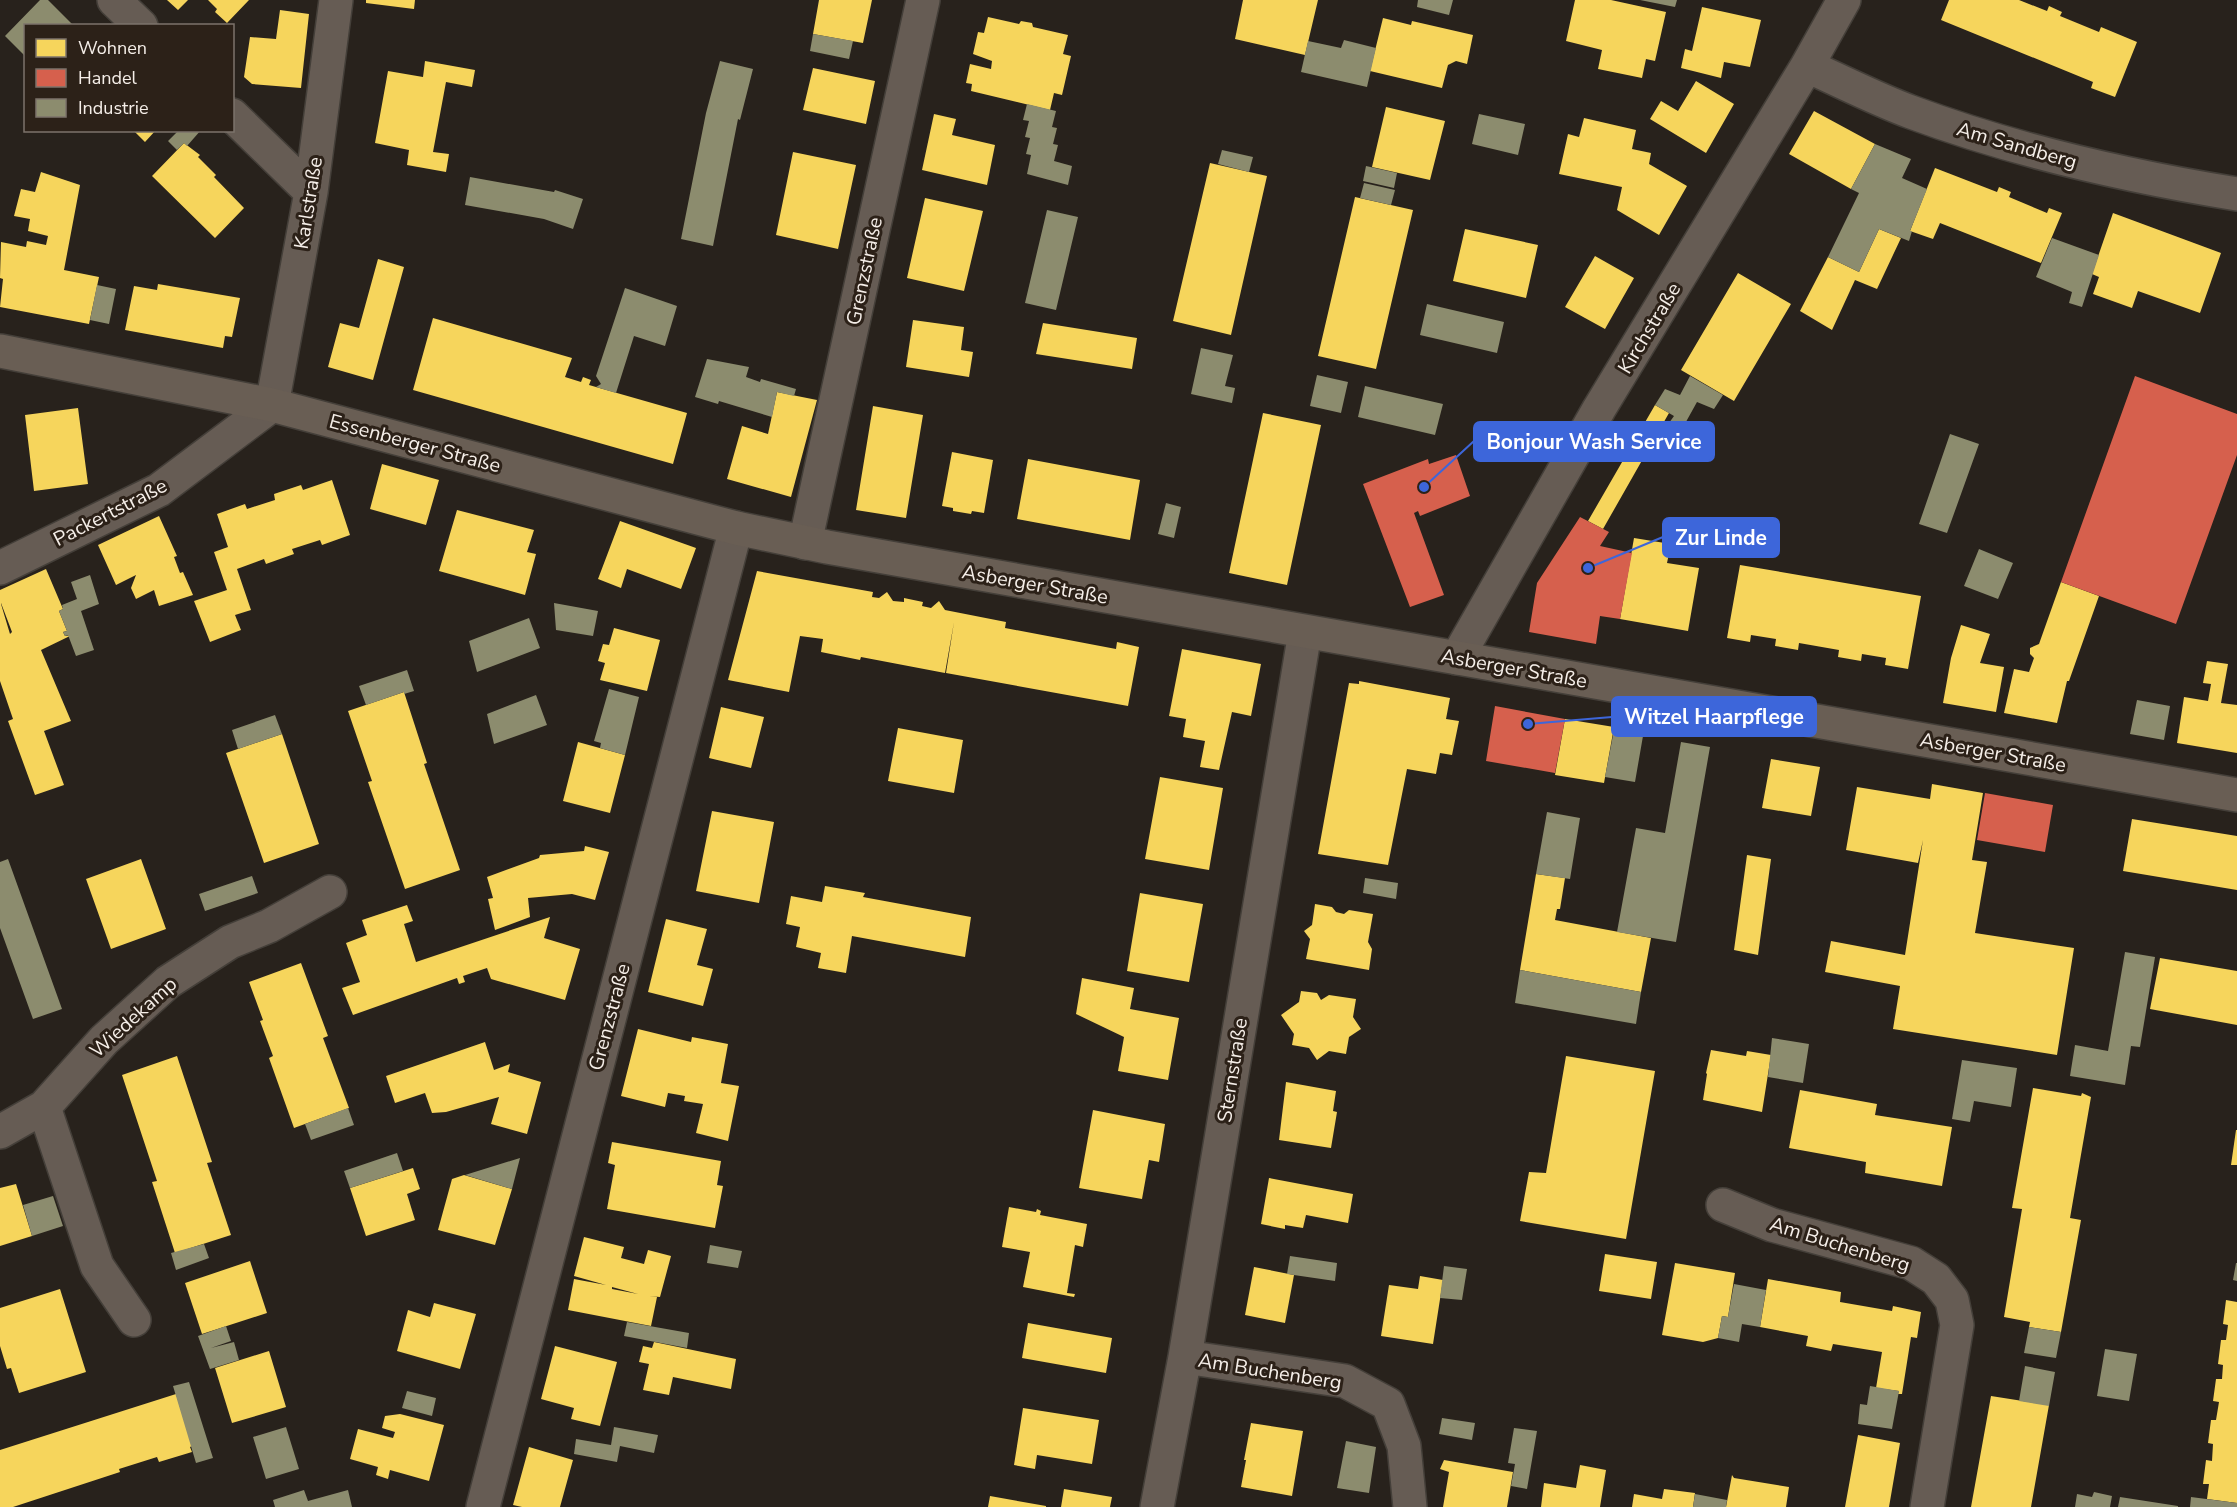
<svg xmlns="http://www.w3.org/2000/svg" width="2237" height="1507" font-family="'Nunito Sans',sans-serif">
  <style>
    .homes { fill: #f6d55c; fill-rule: evenodd }
    .shops { fill: #d6604d }
    .industry { fill: #8c8c6e }
    .lines { fill: none; stroke-linecap: round; stroke-linejoin: round }
    .street-casing { stroke: #443f39; stroke-width: 36 }
    .secondary-casing { stroke: #443f39; stroke-width: 36 }
    .street { stroke: #665c54; stroke-width: 33 }
    .secondary { stroke: #695e54; stroke-width: 33 }
    .labels { text-anchor: middle; stroke-width: 6; stroke-linejoin: round; paint-order: stroke }
    .street-label { font-size: 20px; fill: #f5eee8; stroke: #2c2118 }
    .leader { fill: none; stroke: #3d66da; stroke-width: 2 }
    .callout-dot { fill: #3d66da; stroke: #2c2118; stroke-width: 2 }
    .callout { fill: #3d66da; stroke: #3d66da; stroke-width: 2 }
    .callout-label { font-size: 21px; text-anchor: middle; font-weight: bold; fill: #fff }
  </style>
  <rect width="100%" height="100%" fill="#28221c"/>
  <path class="homes" d="M167,0H188L178,10Z
    M208,0H249L227,23L215,12L217,9Z
    M366,0H415L414,9L366,3Z
    M819,0H872L863,43L813,34Z
    M1243,0H1318L1305,55L1235,39Z
    M1575,0H1611L1666,12L1655,61L1646,59L1642,78L1598,69L1602,50L1566,41Z
    M1949,0H2019L2047,11L2049,6L2062,12L2060,16L2099,32L2101,27L2137,42L2115,97L2091,88L2093,82L1941,20Z
    M1702,7L1761,20L1750,67L1724,62L1721,78L1681,68L1685,49L1692,51Z
    M280,10L309,14L301,88L252,84L244,77L250,37L276,39Z
    M988,17L1019,24L1021,21L1032,23L1033,27L1068,35L1063,54L1071,56L1062,95L1054,93L1050,110L971,91L972,84L966,83L970,64L991,69L992,61L973,54L978,32L984,33Z
    M1383,18L1411,25L1412,21L1473,35L1467,64L1456,61L1448,65L1442,88L1370,71Z
    M425,61L475,70L472,87L446,82L433,152L449,154L446,172L407,165L409,150L375,143L388,71L423,77Z
    M813,68L875,81L866,124L803,110Z
    M1696,81L1734,104L1706,153L1650,119L1661,101L1678,111Z
    M1386,107L1445,121L1430,180L1372,167Z
    M1814,111L1875,144L1851,189L1789,154Z
    M934,114L956,119L952,135L995,145L987,185L922,170Z
    M1584,118L1636,130L1632,149L1651,153L1649,164L1687,186L1659,235L1617,210L1622,187L1559,174L1568,134L1579,137Z
    M133,130H156L145,142Z
    M184,143L200,155L198,157L216,175L214,177L244,208L215,238L152,176Z
    M793,152L856,165L838,249L776,235Z
    M1210,163L1267,176L1231,335L1173,321Z
    M1935,168L1997,192L1999,187L2011,192L2009,197L2047,213L2049,208L2062,213L2041,263L1940,223L1933,239L1910,231Z
    M41,172L80,185L64,270L99,277L89,324L0,307L3,279L0,278L1,242L26,247L27,241L46,245L48,236L28,231L30,219L14,216L21,189L35,192Z
    M1355,197L1413,210L1376,369L1318,356Z
    M925,198L983,211L964,291L907,278Z
    M2113,213L2221,253L2200,313L2138,291L2132,308L2093,294L2099,277L2092,274Z
    M1465,229L1538,245L1526,298L1453,281Z
    M1879,229L1901,238L1877,289L1855,280L1832,330L1800,311L1828,257L1859,272Z
    M1595,256L1634,278L1605,329L1565,307Z
    M378,259L404,267L373,380L328,367L340,323L359,328Z
    M1738,273L1791,304L1734,401L1681,370Z
    M158,284L240,298L232,337L225,336L223,348L125,330L134,286L157,290Z
    M433,318L572,358L565,377L581,382L583,377L591,380L589,385L687,413L673,464L413,390Z
    M913,320L964,327L961,350L973,352L969,377L906,367Z
    M1043,323L1137,338L1132,369L1036,354Z
    M777,392L817,400L791,497L727,479L742,426L768,434Z
    M1655,405L1669,413L1603,529L1588,521Z
    M873,406L923,415L906,518L856,510Z
    M78,408L88,484L34,491L25,415Z
    M1263,413L1321,425L1287,585L1229,573Z
    M952,452L993,460L984,513L972,511L971,514L953,511V508L942,506Z
    M1028,459L1140,480L1130,540L1017,519Z
    M382,464L439,480L426,525L370,509Z
    M332,480L350,535L322,545L320,540L292,549L294,554L266,564L264,559L237,569L251,610L235,615L241,630L210,642L194,601L227,590L214,552L228,547L217,514L245,504L247,509L275,500L274,494L301,485L303,490Z
    M457,510L534,530L527,552L536,554L525,595L439,571Z
    M159,516L177,556L174,557L180,573L183,572L193,595L159,606L154,590L136,599L131,588L136,575L116,585L98,545Z
    M620,521L696,548L681,589L627,569L621,588L598,579Z
    M1634,538L1671,544L1667,563L1699,568L1688,631L1620,619Z
    M1740,565L1921,596L1908,669L1885,665L1886,658L1862,654L1861,661L1838,657L1839,650L1799,643L1798,650L1775,646L1776,639L1751,635L1750,642L1727,638Z
    M46,569L63,609L59,611L67,631L63,632L65,636L72,635L41,650L71,721L44,731L64,785L35,795L8,721L13,719L0,681V590ZM1,603L12,632L10,634L1,604Z
    M757,571L873,592L872,597L879,598L887,592L893,601L904,602V598L923,602L922,606L931,608L939,601L945,610L1006,622L1005,628L1116,649L1117,642L1139,647L1128,706L946,673L954,622L945,673L861,657L860,660L821,652L823,639L800,636L789,692L728,680Z
    M2061,582L2099,596L2069,681H2067L2057,723L2004,713L2014,669L2029,672L2034,658L2030,654V648L2039,644Z
    M1961,625L1990,634L1980,663L2004,667L1996,712L1943,703L1951,658Z
    M614,628L660,640L647,691L600,680L605,663L598,661L603,644L609,645Z
    M1182,649L1261,664L1251,716L1232,712L1219,770L1200,767L1205,741L1183,737L1186,719L1169,716Z
    M2207,661L2228,664L2221,703L2237,705V753L2177,743L2184,697L2208,701L2211,684L2203,683Z
    M1359,681L1450,698L1446,719L1459,721L1452,755L1440,753L1436,774L1407,769L1388,865L1318,854L1349,683L1359,684Z
    M404,692L427,763L424,764L460,870L405,889L368,782L372,781L348,711Z
    M721,707L764,717L751,768L709,758Z
    M1565,719L1614,727L1604,783L1555,775Z
    M898,728L963,740L954,793L888,781Z
    M282,734L319,844L264,863L226,753Z
    M578,742L625,755L610,813L563,801Z
    M1771,759L1820,767L1811,816L1762,808Z
    M1160,777L1223,788L1209,870L1145,859Z
    M1932,784L1983,793L1972,860L1987,862L1975,933L2074,948L2057,1055L1893,1029L1900,986L1825,972L1831,941L1905,955L1923,840L1918,863L1846,850L1857,787L1930,799Z
    M712,811L774,822L759,903L696,891Z
    M2132,819L2237,836V890L2123,871Z
    M585,846L609,852L595,900L572,894L528,898L530,917L495,930L488,899L493,898L487,877L539,858L540,855L584,851Z
    M1747,855L1771,859L1758,955L1734,950Z
    M141,859L166,929L111,949L86,879Z
    M1536,874L1565,878L1560,909H1557L1555,920L1651,938L1641,992L1520,970Z
    M825,886L865,893L863,897L971,917L965,957L852,936L846,973L818,968L821,953L796,947L800,927L786,924L791,896L822,902Z
    M1140,893L1203,904L1189,982L1127,971Z
    M1315,904L1332,907L1336,912L1344,914L1349,910L1373,914L1368,942L1372,949L1369,970L1306,959L1310,939L1304,931L1312,925Z
    M407,905L413,921L404,924L416,962L550,917L544,938L580,949L565,1000L491,979L487,968L463,976L465,982L459,984L457,978L353,1015L342,988L360,982L346,943L367,935L362,920Z
    M666,919L707,929L697,965L713,969L703,1006L648,992Z
    M2160,958L2237,971V1025L2150,1009Z
    M301,963L328,1036L323,1038L349,1108L294,1128L269,1058L273,1056L260,1021L263,1020L249,982Z
    M1082,978L1134,988L1130,1009L1179,1018L1168,1080L1118,1071L1124,1037L1076,1014Z
    M1301,991L1317,993L1321,1000L1329,995L1356,999L1353,1017L1361,1029L1349,1037L1346,1054L1329,1051L1317,1060L1309,1048L1292,1045L1294,1034L1281,1015L1299,1002Z
    M638,1029L691,1042L692,1037L728,1044L721,1083L739,1086L728,1141L696,1133L703,1104L684,1101L685,1096L668,1093L665,1107L621,1096Z
    M485,1042L494,1070L510,1064L508,1072L541,1082L527,1134L491,1124L499,1097L446,1112L432,1113L425,1093L395,1103L386,1076Z
    M1711,1050L1746,1056L1747,1051L1771,1055L1762,1112L1703,1100L1707,1074L1706,1073Z
    M177,1056L212,1162L207,1163L231,1235L175,1253L152,1182L157,1181L122,1075Z
    M1566,1056L1655,1071L1626,1239L1520,1221L1529,1172L1546,1173Z
    M1286,1082L1336,1091L1333,1111L1337,1112L1331,1148L1279,1140Z
    M2033,1088L2081,1096L2082,1093L2091,1097L2070,1218L2081,1220L2061,1332L2029,1327L2030,1322L2004,1317L2022,1209L2012,1208Z
    M1800,1090L1877,1104L1875,1115L1952,1127L1942,1186L1865,1173L1866,1162L1789,1148Z
    M1093,1110L1165,1124L1159,1162L1149,1160L1142,1199L1079,1188Z
    M2236,1130H2237V1165H2231Z
    M612,1142L721,1161L717,1185L723,1186L715,1228L607,1209L615,1165L608,1163Z
    M413,1168L420,1189L407,1194L415,1220L366,1236L350,1188Z
    M464,1175L512,1189L495,1245L438,1230L452,1179Z
    M1269,1178L1353,1194L1348,1223L1306,1215L1303,1228L1285,1225V1229L1261,1224Z
    M16,1184L32,1236L0,1246V1188Z
    M1009,1207L1036,1212L1037,1209L1041,1211L1040,1215L1087,1224L1083,1247L1075,1245L1067,1293L1075,1294L1074,1297L1023,1287L1030,1252L1002,1247Z
    M584,1237L624,1247L621,1258L644,1264L648,1250L671,1256L660,1297L649,1296L657,1297L651,1326L568,1310L574,1279L606,1285L574,1276ZM612,1287L638,1294L612,1289Z
    M1605,1254L1657,1262L1651,1299L1599,1291Z
    M250,1261L267,1313L202,1334L185,1283Z
    M1675,1263L1735,1273L1728,1317L1722,1316L1718,1338L1703,1342L1662,1335Z
    M1254,1267L1294,1275L1285,1323L1245,1315Z
    M1420,1276L1443,1280L1433,1344L1381,1336L1389,1285L1418,1289Z
    M1768,1279L1841,1292L1840,1302L1892,1311L1893,1306L1921,1312L1917,1338L1911,1337L1902,1394H1898L1899,1391L1876,1388L1882,1352L1833,1344L1831,1351L1806,1346L1808,1336L1760,1327Z
    M60,1289L86,1372L19,1393L11,1368L7,1369L0,1346V1308Z
    M2226,1300L2237,1302V1503L2207,1499L2209,1484H2203L2206,1460L2212,1461L2213,1444L2208,1443L2211,1420H2216L2219,1402L2213,1401L2216,1379H2222L2223,1365L2218,1364L2221,1340H2226L2228,1325L2223,1324Z
    M434,1303L476,1314L460,1369L397,1351L408,1310L430,1317Z
    M1028,1323L1112,1338L1106,1373L1022,1358Z
    M654,1342L736,1359L731,1389L673,1377L669,1395L643,1390L649,1364L639,1362L643,1346L652,1348Z
    M555,1346L617,1362L600,1426L571,1419L574,1408L541,1399Z
    M269,1351L286,1407L232,1423L215,1368Z
    M176,1394L192,1446L190,1447L192,1452L159,1462L157,1457L119,1469L120,1472L13,1507H0V1450Z
    M1991,1396L2049,1405L2031,1507H1971Z
    M1023,1408L1099,1420L1092,1464L1037,1455L1035,1469L1014,1465Z
    M400,1414L444,1425L429,1481L390,1470L388,1479L376,1475L378,1467L350,1459L358,1429L393,1438L395,1432L382,1428L385,1416Z
    M1251,1423L1303,1431L1292,1496L1241,1487L1246,1460H1244Z
    M1858,1435L1900,1443L1889,1507H1845Z
    M529,1447L573,1460L560,1507H522L513,1505Z
    M1444,1460L1513,1472L1507,1507H1443L1449,1472L1440,1469Z
    M1580,1465L1606,1470L1600,1507H1541L1544,1483L1576,1488Z
    M1732,1475L1734,1478L1789,1487L1786,1507H1726Z
    M1064,1489L1112,1497L1110,1507H1061Z
    M1664,1489L1695,1493L1693,1507H1632L1634,1494L1662,1499Z
    M990,1496L1046,1506V1507H988Z"/>
  <path class="shops" d="M2135,376L2237,414V455L2176,624L2061,582Z
    M1456,455L1470,496L1420,516L1418,511L1414,513L1444,595L1410,607L1363,484L1428,459L1429,464Z
    M1580,517L1609,532L1600,546L1632,553L1620,619L1600,616L1596,644L1529,632L1537,583Z
    M1495,706L1565,719L1555,773L1486,761Z
    M1985,793L2053,805L2045,852L1977,840Z"/>
  <path class="industry" d="M40,0H48L74,26H26V57L5,36Z
    M1418,0H1453L1449,15L1417,7Z
    M1640,0H1677L1675,7Z
    M813,34L853,41L849,59L810,51Z
    M1344,40L1376,48L1367,87L1301,72L1308,41L1341,48Z
    M720,61L753,69L740,120L738,119L713,246L681,239L706,113Z
    M1027,104L1056,111L1052,127L1057,128L1053,144L1058,145L1054,161L1072,166L1068,185L1027,174L1031,155L1026,154L1030,138L1025,137L1029,121L1023,120Z
    M1479,114L1525,124L1518,155L1472,144Z
    M179,130H201L187,146L184,143L177,150L168,141Z
    M1875,144L1911,159L1902,178L1927,189L1910,231H1912L1909,241L1879,229L1859,272L1828,257L1859,193L1851,189Z
    M1222,150L1253,157L1249,172L1218,164Z
    M1366,166L1397,173L1394,188L1363,181Z
    M470,177L554,192L555,190L583,199L573,229L544,219L465,205Z
    M1364,183L1395,190L1391,205L1360,198Z
    M1047,210L1078,217L1056,310L1025,303Z
    M2052,238L2099,255L2082,307L2069,303L2072,292L2036,277Z
    M97,285L116,289L109,324L90,320Z
    M625,288L677,306L665,346L634,336L616,393L596,387L601,384L596,376Z
    M1427,304L1504,322L1497,353L1420,335Z
    M1201,348L1233,355L1225,386L1235,388L1232,403L1191,394Z
    M707,359L749,367L746,377L760,382L761,379L796,389L794,396L777,392L772,417L719,401L718,404L695,397Z
    M1317,375L1348,382L1341,413L1310,406Z
    M1690,376L1723,395L1714,409L1697,402L1682,429L1669,423L1674,416L1655,405L1665,389L1680,395Z
    M1365,386L1443,404L1435,435L1358,417Z
    M1950,434L1979,444L1947,533L1919,524Z
    M1166,503L1181,507L1174,538L1158,534Z
    M1979,549L2013,563L1998,599L1964,586Z
    M90,575L99,604L81,611L94,650L76,656L68,635L65,636L63,632L67,631L59,611L63,609L62,605L77,599L71,582Z
    M554,603L598,611L593,636L556,630Z
    M529,618L540,648L477,672L469,641Z
    M407,670L414,691L404,694V692L366,705L359,686Z
    M609,689L639,697L625,755L600,748L601,743L594,741Z
    M536,695L547,725L494,744L487,714Z
    M2137,700L2170,706L2164,740L2130,734Z
    M275,715L282,734L238,749L232,730Z
    M1614,730L1643,736L1635,782L1605,777Z
    M1681,742L1710,747L1676,942L1617,932L1636,828L1665,833Z
    M1547,812L1580,818L1570,879L1536,874Z
    M8,859L62,1009L33,1019L0,928V862Z
    M252,876L258,893L205,911L199,894Z
    M1365,878L1398,883L1396,899L1363,893Z
    M2125,952L2155,957L2140,1047L2131,1046L2125,1085L2070,1076L2075,1045L2108,1051Z
    M1520,970L1641,992L1636,1024L1515,1003Z
    M1772,1038L1809,1044L1803,1083L1768,1077Z
    M1962,1060L2017,1068L2011,1107L1974,1101L1970,1122L1952,1119Z
    M348,1108L354,1125L311,1140L305,1124Z
    M397,1153L403,1171L350,1188L344,1171Z
    M520,1158L512,1189L465,1175Z
    M53,1196L63,1226L32,1236L23,1205Z
    M204,1244L209,1258L176,1270L171,1253Z
    M710,1245L742,1251L738,1268L707,1263Z
    M1290,1256L1337,1263L1335,1281L1287,1274Z
    M2236,1263H2237V1281L2233,1280Z
    M1444,1266L1467,1269L1462,1300L1440,1298Z
    M1734,1284L1766,1290L1760,1327L1742,1324L1739,1342L1718,1338L1722,1316L1728,1317Z
    M627,1322L689,1333L687,1348L624,1336Z
    M226,1326L231,1341L211,1348L234,1342L239,1360L210,1369L198,1336Z
    M2029,1327L2061,1332L2056,1358L2024,1353Z
    M2105,1349L2137,1354L2129,1401L2097,1396Z
    M2025,1366L2055,1372L2049,1406L2019,1401Z
    M189,1382L213,1458L196,1463L173,1386Z
    M1870,1386L1899,1391L1892,1429L1858,1424L1860,1404L1867,1405Z
    M407,1391L436,1398L432,1416L402,1408Z
    M1442,1418L1475,1423L1472,1440L1439,1434Z
    M286,1427L299,1469L266,1479L253,1437Z
    M614,1427L658,1435L654,1453L620,1446L617,1462L574,1454L576,1439L611,1445Z
    M1514,1428L1537,1431L1527,1489L1511,1486L1515,1464L1508,1463Z
    M1346,1441L1376,1447L1369,1493L1337,1488Z
    M304,1490L308,1501L348,1490L352,1507H275L273,1500Z
    M2094,1492L2112,1496L2110,1507H2075L2077,1494L2092,1497Z
    M1695,1494L1727,1500L1726,1507H1693Z
    M2120,1497L2178,1506V1507H2118Z
    M2191,1497L2237,1503V1507H2190Z"/>
  <g class="lines">
    <defs>
      <path id="street" d="M114,0L141,26
        M1807,66C1841,81 1876,99 1911,112C2016,151 2126,176 2237,194
        M232,115L311,192
        M805,543L923,0
        M0,568L159,490L272,405L311,192L336,0
        M1457,658L1599,409L1807,66L1844,0
        M44,1107L97,1266L134,1320
        M0,1132L44,1107L104,1040L168,982L230,942L269,926L330,892
        M1723,1205L1772,1225L1911,1263L1936,1279L1952,1300L1957,1325L1927,1507
        M1185,1357L1345,1381L1388,1404L1404,1446L1410,1507
        M483,1507L736,528
        M1157,1507L1185,1357L1305,632"/>
      <path id="secondary" d="M0,351L272,405L736,528L827,547L2237,795"/>
    </defs>
    <use href="#street" class="street-casing"/>
    <use href="#secondary" class="secondary-casing"/>
    <use href="#street" class="street"/>
    <use href="#secondary" class="secondary"/>
  </g>
  <g class="labels">
    <g class="street-label">
      <text transform="translate(2017 145) rotate(16)" y="7">Am Sandberg</text>
      <text transform="translate(308 203) rotate(-81)" y="7">Karlstraße</text>
      <text transform="translate(864 271) rotate(-78)" y="7">Grenzstraße</text>
      <text transform="translate(1649 328) rotate(-59)" y="7">Kirchstraße</text>
      <text transform="translate(415 443) rotate(15)" y="7">Essenberger Straße</text>
      <text transform="translate(110 512) rotate(-27)" y="7">Packertstraße</text>
      <text transform="translate(1035 584) rotate(10)" y="7">Asberger Straße</text>
      <text transform="translate(1514 668) rotate(10)" y="7">Asberger Straße</text>
      <text transform="translate(1993 752) rotate(10)" y="7">Asberger Straße</text>
      <text transform="translate(133 1017) rotate(-42)" y="7">Wiedekamp</text>
      <text transform="translate(609 1017) rotate(-75)" y="7">Grenzstraße</text>
      <text transform="translate(1232 1070) rotate(-81)" y="7">Sternstraße</text>
      <text transform="translate(1840 1244) rotate(17)" y="7">Am Buchenberg</text>
      <text transform="translate(1270 1371) rotate(9)" y="7">Am Buchenberg</text>
    </g>
  </g>
  <path class="leader" d="M1424 487L1474 441M1588 568L1663 537M1528 724L1612 717"/>
  <g class="callout-dot">
    <circle cx="1424" cy="487" r="6"/>
    <circle cx="1588" cy="568" r="6"/>
    <circle cx="1528" cy="724" r="6"/>
  </g>
  <g class="callout">
    <rect x="1474" y="422" width="240" height="39" rx="6"/>
    <rect x="1663" y="518" width="116" height="39" rx="6"/>
    <rect x="1612" y="697" width="204" height="39" rx="6"/>
  </g>
  <g class="callout-label">
    <text x="1594" y="449">Bonjour Wash Service</text>
    <text x="1721" y="545">Zur Linde</text>
    <text x="1714" y="724">Witzel Haarpflege</text>
  </g>
  <rect x="24" y="24" width="210" height="108" fill="#2c2118" stroke="#7c736b" stroke-width="1.5"/>
  <rect x="36" y="39" width="30" height="18" fill="#f6d55c" stroke="#7c736b" stroke-width="1.5"/>
  <text x="78" y="54" font-size="18" fill="#f5eee8">Wohnen</text>
  <rect x="36" y="69" width="30" height="18" fill="#d6604d" stroke="#7c736b" stroke-width="1.5"/>
  <text x="78" y="84" font-size="18" fill="#f5eee8">Handel</text>
  <rect x="36" y="99" width="30" height="18" fill="#8c8c6e" stroke="#7c736b" stroke-width="1.5"/>
  <text x="78" y="114" font-size="18" fill="#f5eee8">Industrie</text>
</svg>
